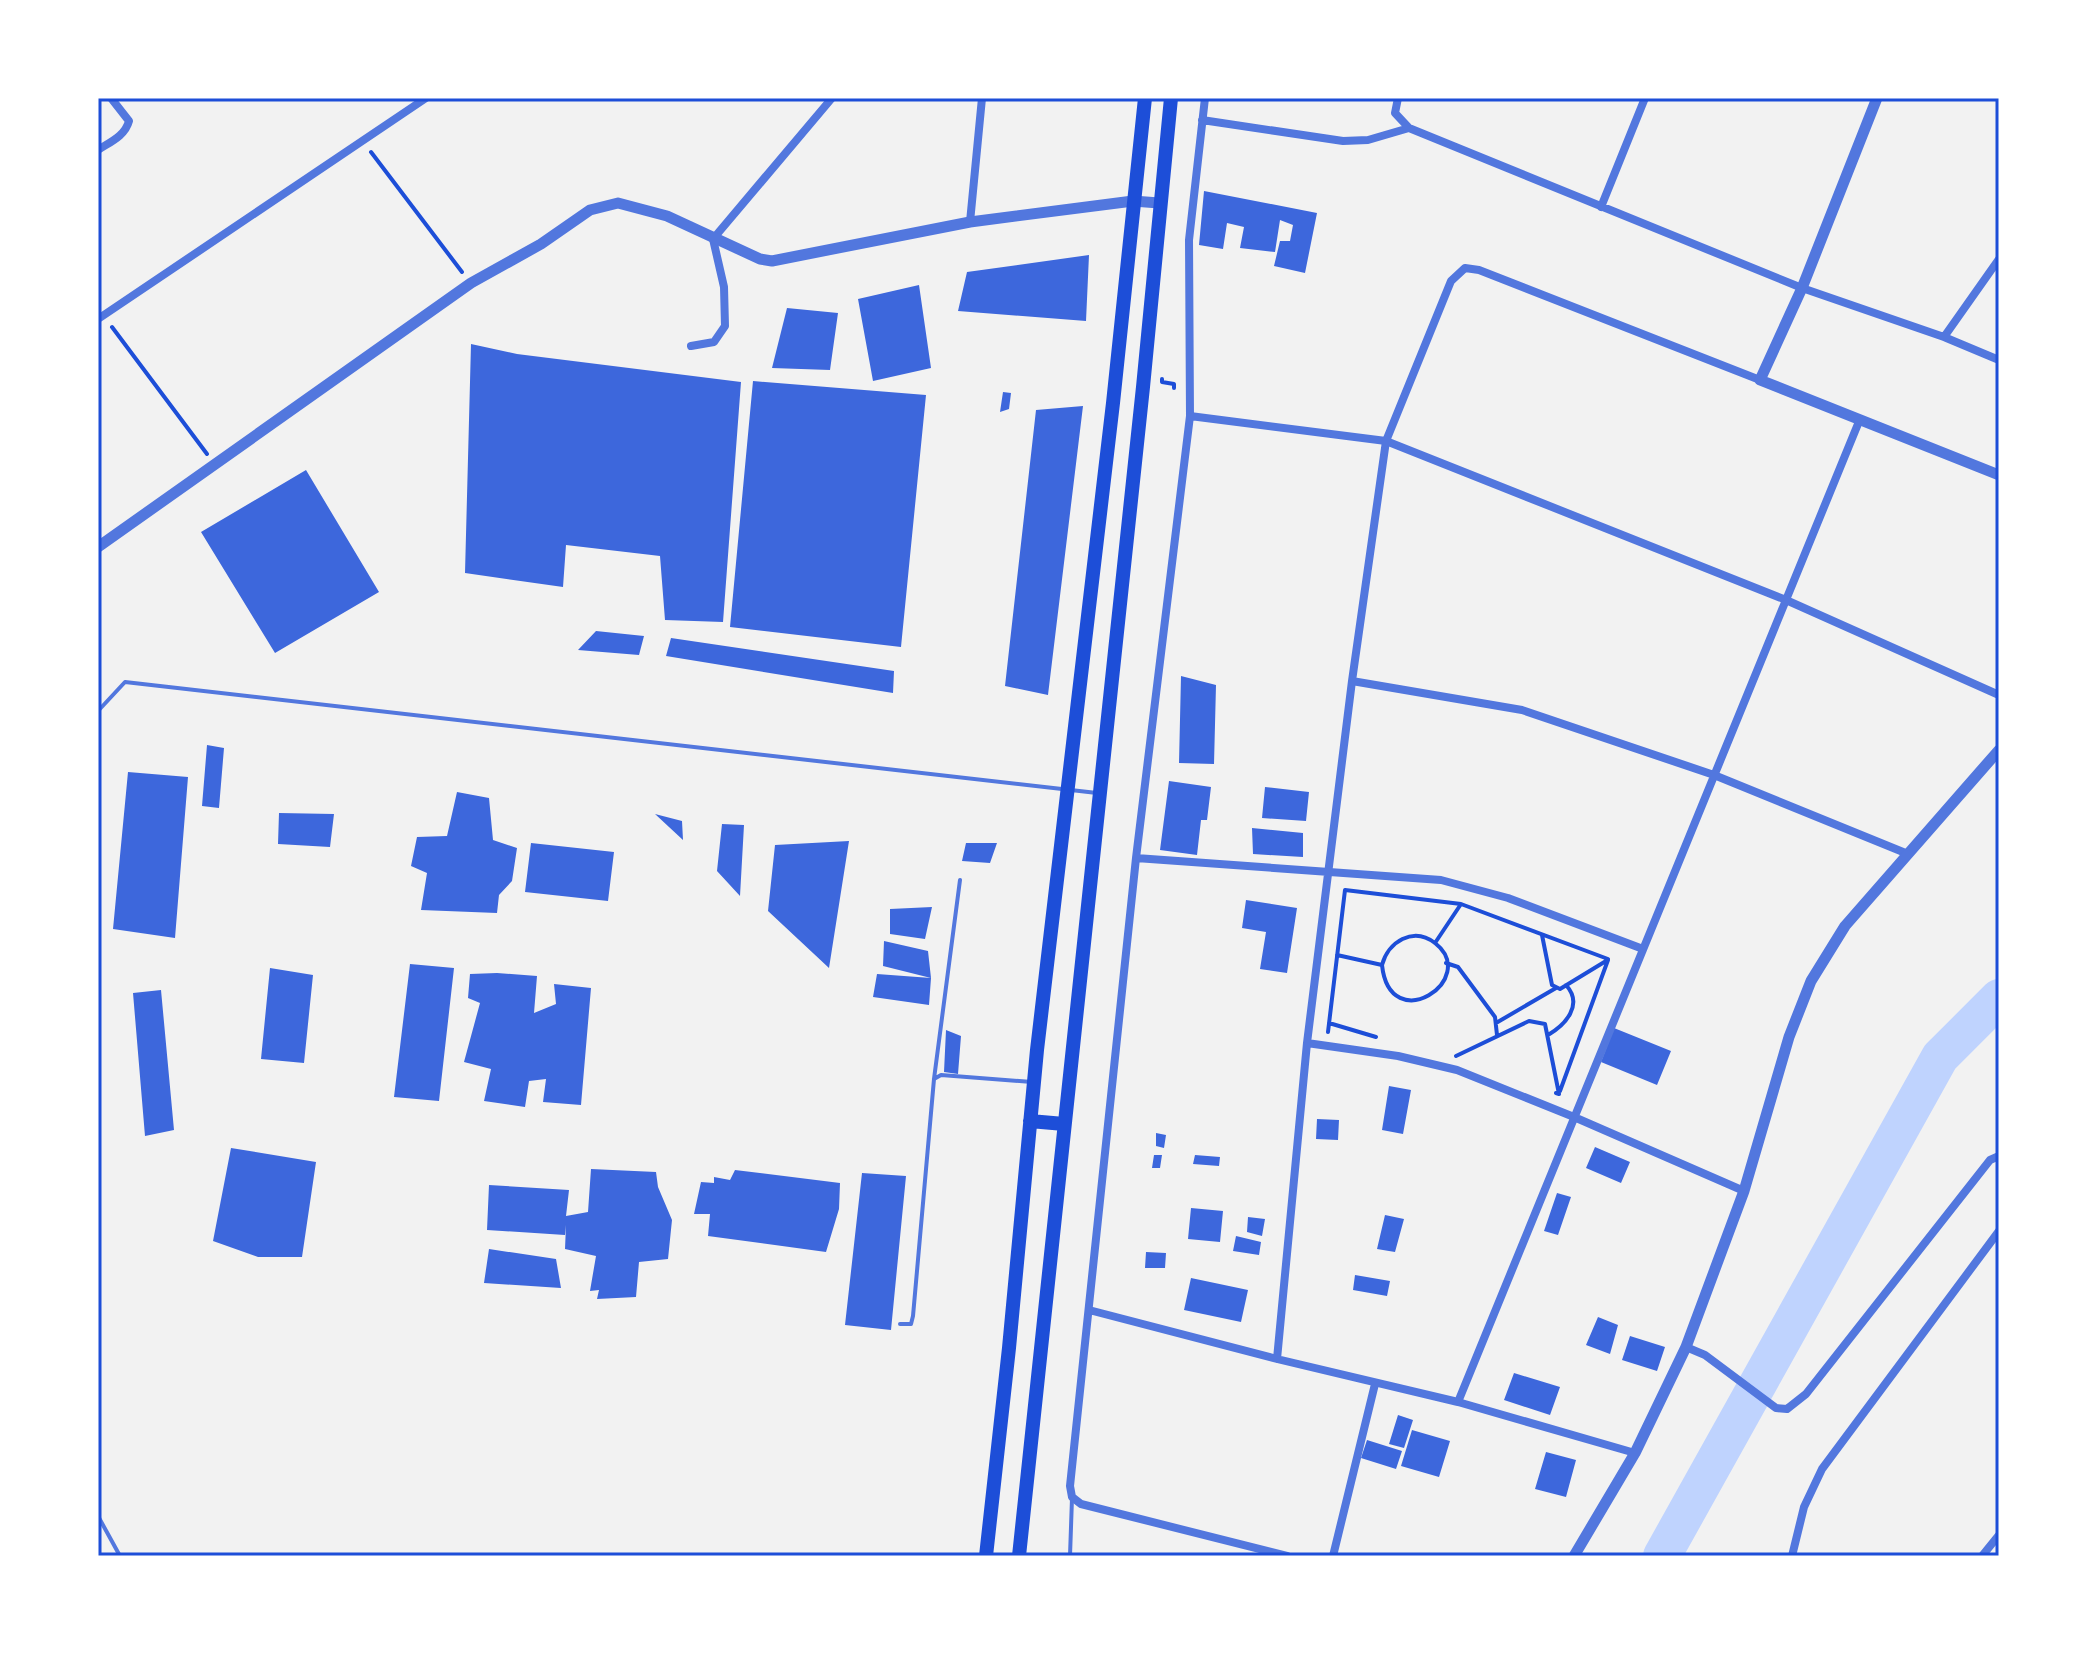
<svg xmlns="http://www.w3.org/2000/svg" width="2097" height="1654" font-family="'Public Sans',sans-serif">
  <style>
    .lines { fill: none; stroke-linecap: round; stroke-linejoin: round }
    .river { stroke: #bfd3fe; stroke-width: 38 }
    .building { fill: #3d67dc }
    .path { stroke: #1d4ed8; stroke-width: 4 }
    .service { stroke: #5277de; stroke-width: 4 }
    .minor { stroke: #5277de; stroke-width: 8 }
    .tertiary { stroke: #5277de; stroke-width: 11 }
    .trunk { stroke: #1d4ed8; stroke-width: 14 }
    .neatline { fill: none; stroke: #1d4ed8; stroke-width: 3 }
  </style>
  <rect width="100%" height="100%" fill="#f2f2f2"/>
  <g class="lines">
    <path class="river" d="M1662,1556L1940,1057L1999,998"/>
  </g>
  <path class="building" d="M1204,191L1317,213L1305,273L1274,266L1280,241H1290L1293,225L1280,220L1275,252L1240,248L1244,227L1227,223L1223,249L1199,245Z
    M1089,255L1086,321L958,311L967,272Z
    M919,285L931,368L873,381L858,299Z
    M787,308L838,313L830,370L772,368Z
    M471,344L517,354L741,382L723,622L665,620L660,556L566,545L563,587L465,573Z
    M753,381L926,395L901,647L730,627Z
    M1003,392L1011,393L1009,409L1000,412Z
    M1083,406L1048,695L1005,686L1036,410Z
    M306,470L379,592L275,653L201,532Z
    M596,631L644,636L639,655L578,650Z
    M671,638L894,671L893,693L666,656Z
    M1181,676L1216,685L1214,764L1179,763Z
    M207,745L224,748L219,808L202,806Z
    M128,772L188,777L175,938L113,929Z
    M1169,781L1211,787L1207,820H1201L1197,855L1160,850Z
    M1265,787L1309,792L1306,821L1262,818Z
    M457,792L489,798L493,840L517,848L512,881L499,895L497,913L421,910L427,873L411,866L417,837L447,836Z
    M279,813L334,814L330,847L278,844Z
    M655,814L682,821L683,840Z
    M722,824L744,825L740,896L717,871Z
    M1252,828L1303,833V857L1253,854Z
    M849,841L829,968L768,911L775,845Z
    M531,843L614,852L608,901L525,892Z
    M966,843H997L990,863L962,861Z
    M1246,900L1297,908L1287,973L1260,969L1266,932L1242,928Z
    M932,907L925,939L890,934V909Z
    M884,941L928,951L931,978L929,1005L873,997L877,974L931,978L883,966Z
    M410,964L454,968L439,1101L394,1097Z
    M270,968L313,975L304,1063L261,1059Z
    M497,973L537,976L534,1013L556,1004L554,984L591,988L581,1105L543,1102L546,1079L529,1081L525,1107L484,1101L491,1069L464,1062L480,1003L468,998L470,974Z
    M161,990L174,1130L145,1136L133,993Z
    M1614,1028L1671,1051L1657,1085L1601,1062Z
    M946,1030L961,1036L958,1074L944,1072Z
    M1389,1086L1411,1090L1403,1134L1382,1130Z
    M1317,1119L1339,1120L1338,1140L1316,1139Z
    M1156,1133L1166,1135L1164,1148L1156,1146Z
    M1595,1147L1630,1162L1621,1183L1586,1168Z
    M231,1148L316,1162L302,1257H258L213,1241Z
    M1154,1155H1162L1160,1168H1152Z
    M1195,1155L1220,1157L1219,1166L1193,1164Z
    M591,1169L656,1172L658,1187L672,1220L668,1259L639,1262L636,1297L597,1299L599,1290L590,1291L596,1256L565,1249L566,1225L565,1235L487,1230L489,1185L569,1190L566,1216L588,1212Z
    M735,1170L840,1183L839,1209L826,1252L708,1236L710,1214H694L701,1182L714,1183V1177L730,1180Z
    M862,1173L906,1176L891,1330L845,1325Z
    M1557,1193L1571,1197L1558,1235L1544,1231Z
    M1191,1208L1223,1211L1220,1242L1188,1239Z
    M1385,1215L1404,1219L1395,1252L1377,1249Z
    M1248,1217L1265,1219L1262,1236L1247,1232Z
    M1236,1236L1261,1242L1259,1255L1233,1251Z
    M489,1249L556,1259L561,1288L484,1283Z
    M1146,1252L1166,1253L1165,1268H1145Z
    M1355,1275L1390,1281L1387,1296L1353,1290Z
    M1191,1278L1248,1290L1241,1322L1184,1310Z
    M1598,1317L1618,1325L1610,1354L1586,1345Z
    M1630,1336L1665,1347L1657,1371L1622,1360Z
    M1514,1373L1560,1387L1550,1415L1504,1400Z
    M1398,1415L1413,1420L1404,1448L1389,1444Z
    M1412,1430L1450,1441L1439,1477L1401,1466Z
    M1367,1440L1402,1451L1396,1469L1361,1458Z
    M1546,1452L1576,1460L1566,1497L1535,1489Z"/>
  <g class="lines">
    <path class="path" d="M371,152L462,272
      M112,327L207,454
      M1162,379V382L1174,384V388
      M1345,890L1461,904L1608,959
      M1542,935L1552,985L1560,989L1606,961
      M1435,943L1461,904
      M1337,955L1382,965C1388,942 1413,926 1435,943C1481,979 1390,1039 1382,965
      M1446,963L1458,967L1495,1017L1497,1035
      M1329,1023L1376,1037
      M1496,1023L1556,988
      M1328,1032L1345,890
      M1548,1035C1565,1025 1584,1005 1566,985
      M1456,1056L1529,1021L1545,1024L1559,1094L1556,1093
      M1560,1091L1608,960"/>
    <path class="service" d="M98,711L125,682L1097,793
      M934,1079L941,1075L1032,1082
      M900,1324H911L913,1316L934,1079L960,880
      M98,1516L120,1556
      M1070,1556L1072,1498"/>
    <path class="minor" d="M1205,98L1189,240L1190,416L1136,858L1070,1486L1072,1497L1081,1504L1287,1556
      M1398,98L1395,113L1409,128
      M1202,120L1343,141L1368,140L1409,128L1802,288L1944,337L1999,360
      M98,150C110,142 125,136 129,121L111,98
      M1601,207L1645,98
      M970,222L982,98
      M98,319L426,98
      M1944,337L1999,259
      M691,346L714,342L725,326L724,287L713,239L832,98
      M1190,416L1386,441L1786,600L1999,695
      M1352,681L1522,710L1714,775L1908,854
      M1136,858L1441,880L1508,898L1643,949
      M1307,1043L1398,1056L1457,1070L1574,1117L1744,1191
      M1089,1310L1277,1359L1458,1402L1635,1453
      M1686,1347L1705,1355L1776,1408L1787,1409L1806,1394L1990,1160L1999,1156
      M1277,1359L1307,1043L1352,681L1386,441L1451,281L1465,268L1479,270L1760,380
      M1458,1402L1860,419
      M1333,1556L1375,1384
      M1792,1556L1804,1507L1822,1469L1999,1231
      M1982,1556L1999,1535"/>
    <path class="tertiary" d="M1877,98L1802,288L1760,380L1999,475
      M98,547L471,283L541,244L590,210L618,203L667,216L760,259L772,261L970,222L1133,201L1159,203
      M1574,1556L1635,1453L1686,1347L1744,1191L1789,1037L1811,981L1845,926L1999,750"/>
    <path class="trunk" d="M1030,1121L1064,1124
      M986,1556L1009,1348L1037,1050L1113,403L1145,98
      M1019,1556L1143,387L1171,98"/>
  </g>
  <rect width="2097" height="1654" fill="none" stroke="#ffffff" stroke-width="200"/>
  <rect x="100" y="100" width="1897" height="1454" class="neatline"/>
</svg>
